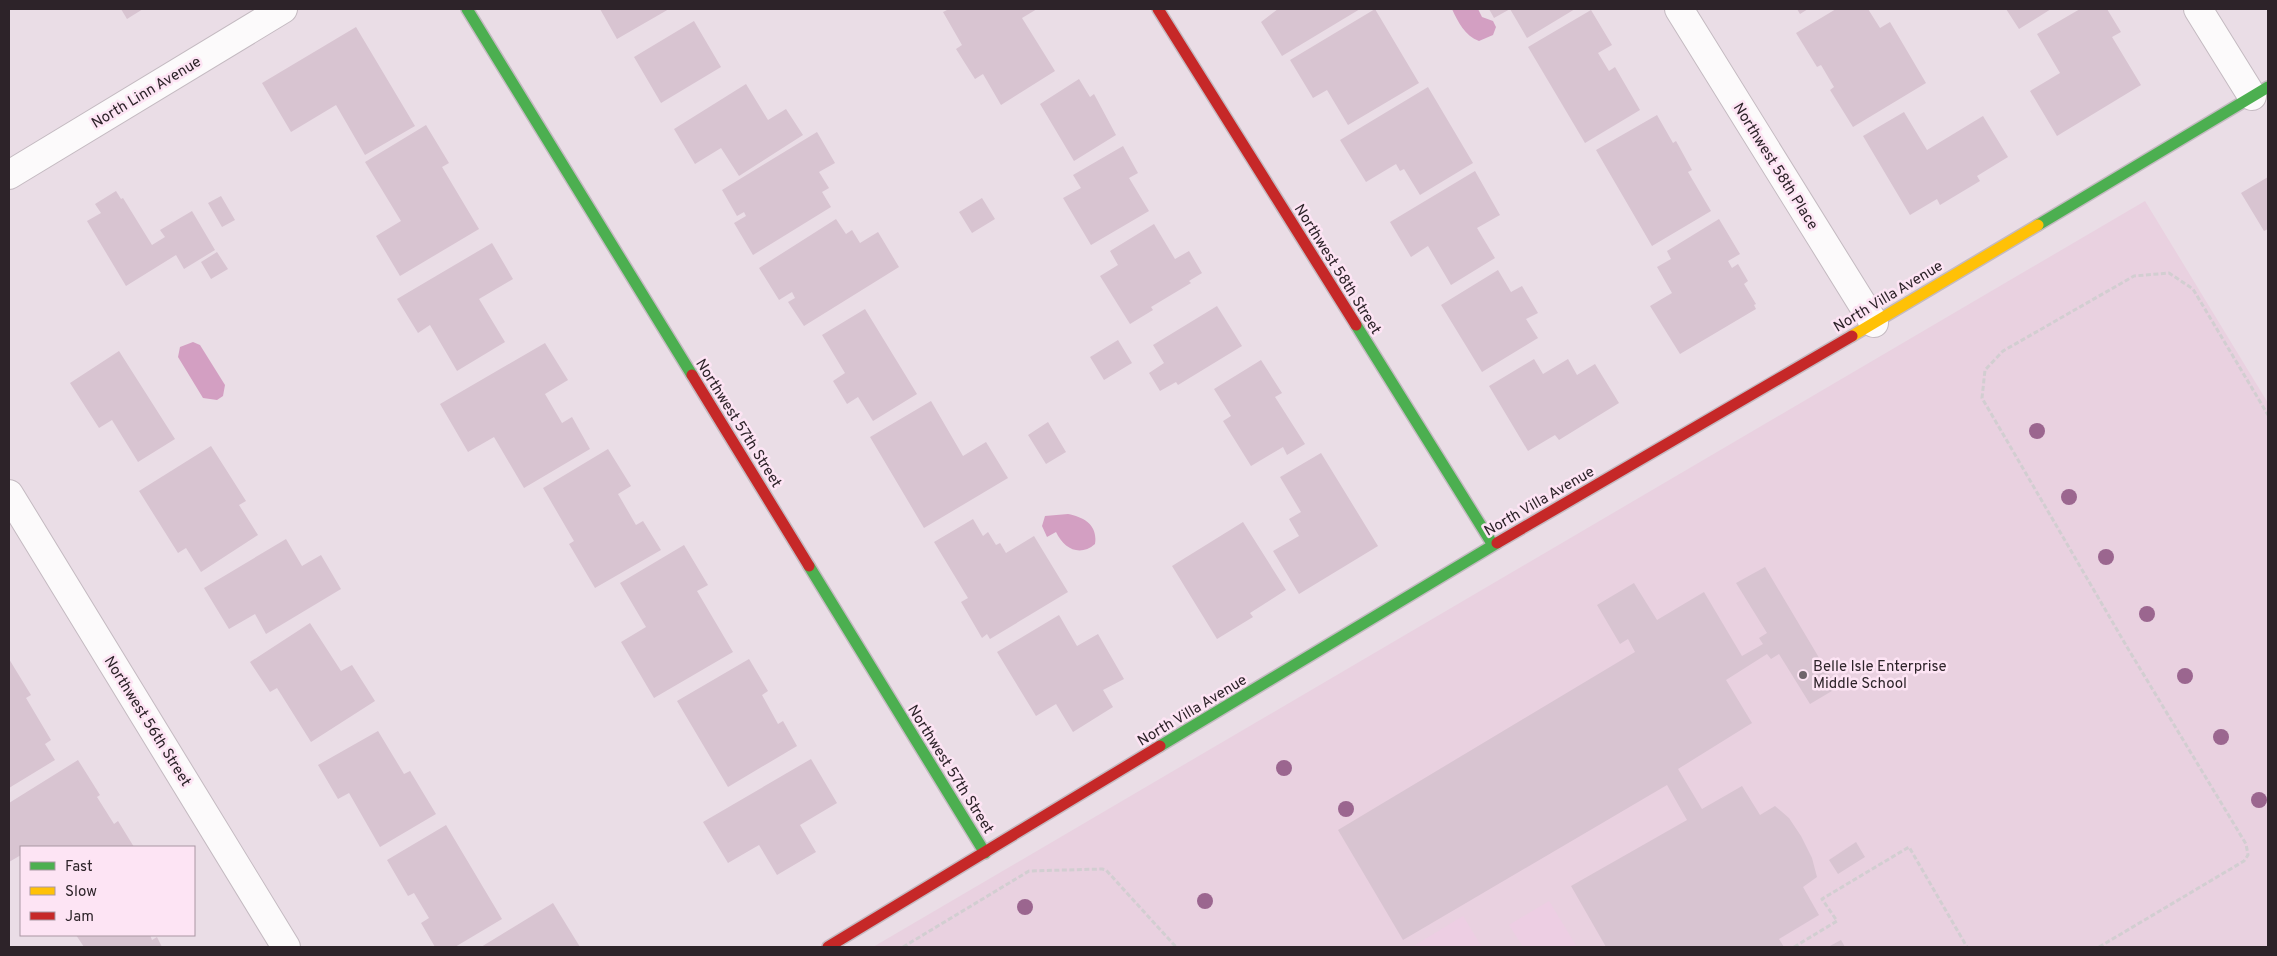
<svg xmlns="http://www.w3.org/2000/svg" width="2277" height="956" font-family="Overpass,sans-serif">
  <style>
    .built { fill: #e9d1e0 }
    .green { fill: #edcee3 }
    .water { fill: #d39fc2 }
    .building { fill: #d8c4d1 }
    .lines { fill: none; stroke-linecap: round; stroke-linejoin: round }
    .street-casing { stroke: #c4bac1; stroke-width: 30 }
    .fast-casing { stroke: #c4bac1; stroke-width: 14 }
    .slow-casing { stroke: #c4bac1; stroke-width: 14 }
    .jam-casing { stroke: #c4bac1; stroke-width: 14 }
    .path { stroke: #d2ced1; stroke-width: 3; stroke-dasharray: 5 2.5; stroke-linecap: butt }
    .street { stroke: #fcfafb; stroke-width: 28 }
    .fast { stroke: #4caf50; stroke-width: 11 }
    .slow { stroke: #ffc107; stroke-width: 11 }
    .jam { stroke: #c62828; stroke-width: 11 }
    .tree { fill: #9b668f }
    .poi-dot { fill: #6f646b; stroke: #fde4f4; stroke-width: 2 }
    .labels { text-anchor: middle; stroke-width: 5; stroke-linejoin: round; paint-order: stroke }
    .street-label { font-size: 15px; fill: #2d2329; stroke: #fde4f4 }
    .poi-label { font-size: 15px; fill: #2d2329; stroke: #fde4f4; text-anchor: start }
  </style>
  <rect width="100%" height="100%" fill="#eadde6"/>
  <path class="built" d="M2145,201L2268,403V947H873Z"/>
  <path class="green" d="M1549,901L1577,947H1523L1509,925Z
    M1463,916L1482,947H1412Z"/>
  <path class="water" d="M1452,9H1478L1482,17L1493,21L1496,27L1493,35L1479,41C1465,36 1458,22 1452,9Z
    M193,342L200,345L225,385L223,396L217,400L203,398L178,357L180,347Z
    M1068,514C1084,517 1098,525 1095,544C1080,557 1064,549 1056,532L1047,537L1042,526L1045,516Z"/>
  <path class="building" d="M121,9H143L127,19Z
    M600,9H669L617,39Z
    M949,9H1037L1022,18L1055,71L1001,105L983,74L975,79L956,49L962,45L943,12Z
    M1278,9H1360L1282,56L1261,22Z
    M1375,9L1419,83L1348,125L1327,90L1313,98L1290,60Z
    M1489,9H1575L1527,38L1510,9L1494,18Z
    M1797,9H1808L1800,14Z
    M1836,9H1868L1880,28L1890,22L1926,83L1853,127L1830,90L1834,87L1821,65L1817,67L1796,33Z
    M2006,9H2051L2019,29Z
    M2080,9H2107L2121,32L2112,37L2141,85L2057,136L2030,91L2060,73L2037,34Z
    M1591,10L1612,45L1598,53L1609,71L1615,67L1640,110L1585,143L1528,47Z
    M694,21L721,67L661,103L634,57Z
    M356,27L415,126L365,155L336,105L291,132L262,83Z
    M1079,79L1090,97L1094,94L1116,135L1074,161L1040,104Z
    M746,84L768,120L786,109L803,135L739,176L721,148L695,164L674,129Z
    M1428,87L1473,163L1420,195L1404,169L1400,171L1396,164L1366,182L1340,140Z
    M1904,112L1927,150L1983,116L2008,157L1977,176L1980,181L1940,205L1937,199L1910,215L1863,136Z
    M1657,115L1673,143L1676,141L1692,170L1688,172L1711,211L1652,246L1596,150Z
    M426,125L449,163L442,167L479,229L400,276L376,236L401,221L365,162Z
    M817,132L835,163L819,172L829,188L822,192L831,207L753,255L734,223L746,216L744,212L737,216L722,190Z
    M1123,146L1138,173L1129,178L1149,211L1091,245L1063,198L1081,188L1073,175Z
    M1475,171L1500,215L1477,228L1495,258L1451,285L1428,246L1411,257L1390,222Z
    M2268,177V229L2264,231L2241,193Z
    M116,191L121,199L123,198L152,245L165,237L160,230L192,211L215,250L184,269L176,255L126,286L87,221L101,213L95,204Z
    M221,196L235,220L222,227L208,203Z
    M982,198L995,219L972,233L959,212Z
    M836,219L846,234L852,230L860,243L878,232L899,267L804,326L788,302L795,298L792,292L779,300L759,268Z
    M1719,219L1740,254L1728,261L1732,268L1738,264L1748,281L1744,284L1756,304L1754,305L1756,309L1680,354L1650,306L1672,293L1657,267L1671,259L1667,251Z
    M1154,224L1175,259L1189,251L1202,273L1189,281L1191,283L1151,307L1153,310L1130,324L1100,276L1118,265L1110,251Z
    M492,243L513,279L479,299L505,342L457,371L430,325L418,333L397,299Z
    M217,252L228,269L211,279L201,262Z
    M1498,270L1511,292L1522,286L1538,313L1526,319L1538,338L1482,372L1441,305Z
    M1217,306L1242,346L1178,385L1176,382L1160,391L1149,373L1164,363L1153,345Z
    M865,309L917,394L873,421L858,397L847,404L833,381L845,373L822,335Z
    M1118,340L1132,363L1104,380L1090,357Z
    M545,343L568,380L545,394L562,423L572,417L590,449L524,488L494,437L468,452L440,404Z
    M119,351L175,439L138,462L112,420L99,428L70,383Z
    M1534,359L1543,374L1568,359L1577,375L1595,364L1619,403L1559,440L1555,435L1528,451L1489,386Z
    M1261,360L1282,393L1275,397L1305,444L1287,455L1283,447L1251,466L1223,421L1231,416L1214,389Z
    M931,401L963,456L986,442L1008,478L924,528L870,437Z
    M1048,422L1066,452L1046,464L1028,435Z
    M211,446L246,501L239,505L258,535L201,572L186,548L178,553L139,491Z
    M608,449L631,486L618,494L636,525L643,521L661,550L595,588L569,544L574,541L543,488Z
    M1321,453L1378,546L1299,594L1273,551L1299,536L1289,519L1301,512L1280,477Z
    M973,519L983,536L988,532L996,545L1000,543L1006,553L1034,536L1068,592L990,639L987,634L982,638L961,602L968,598L934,542Z
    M1243,522L1286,590L1250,613L1253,617L1217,639L1172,566Z
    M286,539L302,566L321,555L341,589L266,634L255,614L229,629L204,588Z
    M684,545L708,585L697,591L733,652L654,698L621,642L646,627L620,583Z
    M1765,567L1837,688L1810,704L1779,654L1771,659L1767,654L1726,680L1752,723L1678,769L1702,809L1742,786L1760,815L1775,806L1789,818L1801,836L1812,858L1817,877L1803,887L1819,915L1779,939L1784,947H1606L1571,886L1687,820L1667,785L1403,940L1338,830L1635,652L1628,639L1620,644L1597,605L1634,583L1657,620L1704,592L1742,656L1763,644L1759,638L1767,633L1736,583Z
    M1059,615L1077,646L1098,634L1124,679L1103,690L1113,707L1073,732L1056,704L1036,716L997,652Z
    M310,623L341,671L352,665L375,701L311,742L277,688L270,692L250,662Z
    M9,659L31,695L26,698L51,740L45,744L55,760L9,788Z
    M749,659L768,691L762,695L778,724L783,721L797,746L728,787L677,701Z
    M378,731L404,774L410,771L436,814L380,847L349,793L338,799L318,765Z
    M811,759L837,803L800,825L816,852L777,875L759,845L728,863L703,822Z
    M78,760L100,795L97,797L114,824L118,821L134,847H21V855L9,862V803Z
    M446,825L502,919L455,947H435L421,923L429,918L414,893L408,896L387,860Z
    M1856,842L1865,857L1838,874L1829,860Z
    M553,903L580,947H481Z
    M76,935H150L152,940L157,937L162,947H84Z
    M1841,940L1845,947H1828Z"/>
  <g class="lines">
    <defs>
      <path id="street" d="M1679,9L1874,323
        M2198,9L2252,96
        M9,175L283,9
        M9,494L286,947"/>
      <path id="fast" d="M467,9L692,375
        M2038,225L2268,87
        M1356,325L1493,545
        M809,566L985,853
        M1160,746L1497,543"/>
      <path id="slow" d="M1852,336L2038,225"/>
      <path id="jam" d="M1158,9L1356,325
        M692,375L809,566
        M1497,543L1852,336
        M828,947L1160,746"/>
    </defs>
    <use href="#street" class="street-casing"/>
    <use href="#fast" class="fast-casing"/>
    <use href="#slow" class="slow-casing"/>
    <use href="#jam" class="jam-casing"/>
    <path class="path" d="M903,947L1029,871L1102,869L1106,870L1176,947
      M1794,947L1837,921L1822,899L1909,847L1967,947
      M2099,947L2244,861L2248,855L2246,844L2127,647L1982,398L1985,370L2003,351L2134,276L2169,273L2193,289L2268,415"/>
    <use href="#street" class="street"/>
    <use href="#fast" class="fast"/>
    <use href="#slow" class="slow"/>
    <use href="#jam" class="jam"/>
  </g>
  <g class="tree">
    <circle cx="2037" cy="431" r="8"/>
    <circle cx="2069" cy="497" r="8"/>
    <circle cx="2106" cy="557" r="8"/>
    <circle cx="2147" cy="614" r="8"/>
    <circle cx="2185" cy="676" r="8"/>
    <circle cx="2221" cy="737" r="8"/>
    <circle cx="1284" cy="768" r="8"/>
    <circle cx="2259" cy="800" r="8"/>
    <circle cx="1346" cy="809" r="8"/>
    <circle cx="1205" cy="901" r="8"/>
    <circle cx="1025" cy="907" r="8"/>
  </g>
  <circle class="poi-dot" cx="1803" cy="675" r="5"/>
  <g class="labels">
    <g class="street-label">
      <text transform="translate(146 92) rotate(-31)" y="5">North Linn Avenue</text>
      <text transform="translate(1776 166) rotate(58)" y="5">Northwest 58th Place</text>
      <text transform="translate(1338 269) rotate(58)" y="5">Northwest 58th Street</text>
      <text transform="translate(1888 296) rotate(-31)" y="5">North Villa Avenue</text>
      <text transform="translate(739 423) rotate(58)" y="5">Northwest 57th Street</text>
      <text transform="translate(1539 501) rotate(-30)" y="5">North Villa Avenue</text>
      <text transform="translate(1192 710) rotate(-31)" y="5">North Villa Avenue</text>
      <text transform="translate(148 721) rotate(58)" y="5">Northwest 56th Street</text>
      <text transform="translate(951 769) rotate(58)" y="5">Northwest 57th Street</text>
    </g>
    <g class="poi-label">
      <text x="1813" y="671">Belle Isle Enterprise<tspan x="1813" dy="17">Middle School</tspan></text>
    </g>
  </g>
  <rect width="2277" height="956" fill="none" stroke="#2d2329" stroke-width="20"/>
  <rect x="20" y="846" width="175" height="90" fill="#fde4f4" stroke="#aa97a3"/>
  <rect x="30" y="862" width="25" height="8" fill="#4caf50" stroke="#aa97a3"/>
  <text x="65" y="871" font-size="15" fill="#2d2329">Fast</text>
  <rect x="30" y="887" width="25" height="8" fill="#ffc107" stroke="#aa97a3"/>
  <text x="65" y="896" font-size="15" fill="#2d2329">Slow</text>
  <rect x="30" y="912" width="25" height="8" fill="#c62828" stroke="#aa97a3"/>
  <text x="65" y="921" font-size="15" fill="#2d2329">Jam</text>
</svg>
